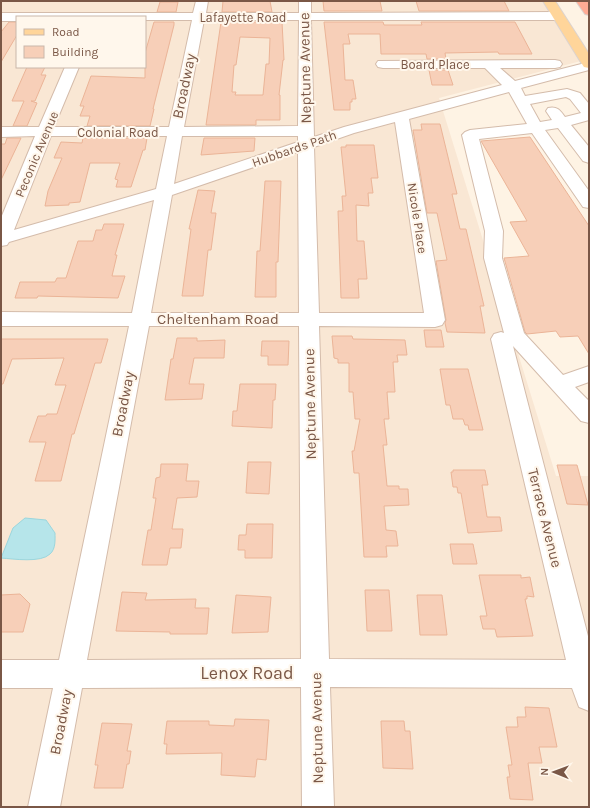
<svg xmlns="http://www.w3.org/2000/svg" width="590" height="808" font-family="Karla,sans-serif">
  <style>
    .residential { fill: #f9e7d4; fill-rule: evenodd }
    .water { fill: #b6e5ea; stroke: #9bd6dd }
    .building { fill: #f7cfb8; stroke: #ebb497; fill-rule: evenodd }
    .lines { fill: none; stroke-linecap: round; stroke-linejoin: round }
    .minor-casing { stroke: #d4bcab; stroke-width: 2 }
    .major-casing { stroke: #dcd3cf; stroke-width: 2 }
    .highway-casing { stroke: #dcd3cf; stroke-width: 2 }
    .minor { fill: #fff; fill-rule: evenodd }
    .major { fill: #ffd59a; fill-rule: evenodd }
    .highway { fill: #ffac94; fill-rule: evenodd }
    .labels { text-anchor: middle; stroke-width: 4; stroke-linejoin: round; paint-order: stroke }
    .far-street-label { font-size: 13px; fill: #7a5746; stroke: #fff7ec }
    .street-label { font-size: 15px; fill: #7a5746; stroke: #fff7ec }
    .near-street-label { font-size: 18px; fill: #7a5746; stroke: #fff7ec }
  </style>
  <rect width="100%" height="100%" fill="#fef3e4"/>
  <path class="residential" d="M1,1H545L581,61L439,98L556,476H589V807H1ZM17,17H145V67H17Z"/>
  <path class="water" d="M25,518L46,520L55,533C55,539 56,549 50,554C41,563 14,559 1,558L13,528Z"/>
  <path class="building" d="M223,1H270L272,12H222Z
    M323,1H380L382,11H324Z
    M416,1H504L509,11H419Z
    M160,2H178L176,12H157Z
    M9,22H17V35L1,62V32Z
    M154,22H174V25L153,109H154L150,126H87L90,116H80L84,106H80L91,76L145,78V53Z
    M221,22H282L284,60H283L279,95H280V120H256V125H206ZM240,37L270,38L269,64H266L263,95H235L236,92H232L234,65H236Z
    M324,22H383L384,25H422L421,22H515L532,54H499L498,52L445,53L446,59H427L426,54H381L380,34H348L350,44H343L345,80H353L356,99H352V102H350V110H334Z
    M27,67H45L41,75H46L35,101H31L37,103L27,126H13L24,101H12Z
    M429,70H448L453,85H432Z
    M421,124H440L457,194H452L460,229H466L484,306H480L485,333L447,332L445,323L446,320L436,261L447,260L437,213H427L413,130H422Z
    M530,137L589,226V354L578,336L560,337L556,331L527,334L525,332L504,258L529,256L510,222L527,221L481,141Z
    M7,138H21L1,180V144H5Z
    M83,138H147L145,150H143L131,187H116L118,180L115,179L120,163H90L80,202L69,203V205L45,206L48,191L62,158H54L61,142L82,143Z
    M204,138H255L254,151L201,155Z
    M346,145H374L378,178H371L373,193H368L369,206L356,205L357,241H364L367,279H358L359,298H341L338,211H343L342,196H346L341,147H346Z
    M265,181H281L278,262H276V297H255L257,251H260Z
    M198,190L215,191L211,213H216L211,250H208L203,296H182L191,229H189Z
    M104,224H124L115,255H117L112,276H125L118,298L38,296L37,298H15L20,282H55L57,278H66L78,241H93L96,230H102Z
    M424,330H441L444,347H426Z
    M332,336H352L353,339L405,340L407,355H397L398,362H393L395,392H387L389,419H384L387,445H383L387,486H399V489H408L409,505L384,506L386,530L396,531L398,546H386L387,557H364L359,473H354L352,451H354L360,419H355L353,392H349V363H338V359L334,358Z
    M177,338H197V341L225,340L224,358H194L189,384H204L202,399L165,400L171,359H173Z
    M1,339H108L101,363H95L74,434H72L61,481H35L46,442H29L38,416H46L47,414H57L66,385H55L64,358L12,359L3,384H1Z
    M262,341H289L288,365H268V356H261Z
    M440,369H468L483,430H469L468,425H465L463,419H453L450,405H446Z
    M240,384H276L275,400H273L272,428L232,426L233,411H237Z
    M248,462H271L269,494L246,493Z
    M161,464H188L186,481H199L197,497L177,498L172,529H183L181,548H170L167,565H142L148,530H151L156,498H153L156,478L160,477Z
    M557,465H577L588,505L567,504Z
    M453,470H485L488,485H482L487,517H500L502,531L468,533L461,493H458L457,487H453L451,472H453Z
    M247,524H273L272,558H245V550H238L239,535H246Z
    M450,544H473L477,564H453Z
    M479,575H521V578L530,577L534,597L527,596V599H525L533,636L497,637L495,629H483L480,616H487Z
    M365,590H389L392,631H367Z
    M122,592L147,593L145,600L196,599L195,608H209L207,634H170V632L116,631Z
    M20,594L30,604L23,632H1V595Z
    M236,595L271,597L268,632L232,633Z
    M417,595H442L447,635H420Z
    M525,707L549,708L557,747H539L542,763H528L533,800L510,799L507,777H510L508,765H512L506,727H518L517,717H526Z
    M235,719L269,720L266,760L257,759L255,777L221,775L222,753L166,754L167,744H164L167,721H209V725L234,726Z
    M381,721H404L405,731H410L413,769L383,768Z
    M102,723L132,724L127,751H131L129,764H127L123,788H94L98,765H95Z"/>
  <g class="lines">
    <defs>
      <path id="minor" d="M196,1H208L206,13H299V1H311V13L557,12L561,13L563,16L561,19L557,20H311L314,137L344,127L502,85L485,68H383L378,67L376,64L378,61L555,60L560,61L562,64L560,67L555,68H500L515,81L589,62V70L521,88L525,96L567,89L580,93L589,104V120L571,125L589,147V163L583,161L558,128L545,130L589,191V208L583,207L532,133L479,139L503,231L502,258L524,333L563,375L589,366V382L575,387L589,401V423L581,421L513,346L589,640V711L579,707L572,688L330,687L334,807H302L301,687L82,688L60,807H28L53,688H1V660H59L129,326H1V312L132,313L154,200L9,242L7,245L1,246V218L35,136L1,137V127H39L65,67H79L54,127H169L192,20H145V17H17V21H1V13H193ZM204,20H299L298,126L184,127ZM509,92L527,124L470,130L465,132L462,135L485,231L484,258L504,333L501,332L494,334L491,339L566,660L329,659L319,326L435,327L442,325L445,320L409,119ZM566,97L570,99L581,113L565,117C560,110 557,106 548,108L546,111L552,120L540,122L530,104ZM395,122L424,313H319L314,147L354,133ZM51,136H167L156,189L14,230ZM182,136H298V142L174,184ZM298,152L299,313H151L172,195ZM149,326H299L301,659L87,660Z"/>
      <path id="major" d="M543,1H555L589,54V68L584,67L582,64Z"/>
      <path id="highway" d="M576,1H588L589,15L585,14Z"/>
    </defs>
    <use href="#minor" class="minor-casing"/>
    <use href="#major" class="major-casing"/>
    <use href="#highway" class="highway-casing"/>
    <use href="#minor" class="minor"/>
    <use href="#major" class="major"/>
    <use href="#highway" class="highway"/>
  </g>
  <g class="labels">
    <g class="far-street-label">
      <text x="243" y="22">Lafayette Road</text>
      <text x="435" y="69">Board Place</text>
      <text x="118" y="137">Colonial Road</text>
      <text transform="translate(294 148) rotate(-19)" y="5">Hubbards Path</text>
      <text transform="translate(36 154) rotate(-67)" y="5">Peconic Avenue</text>
      <text transform="translate(418 218) rotate(81)" y="5">Nicole Place</text>
    </g>
    <g class="street-label">
      <text transform="translate(305 68) rotate(-91)" y="5">Neptune Avenue</text>
      <text transform="translate(184 86) rotate(-78)" y="5">Broadway</text>
      <text x="218" y="324">Cheltenham Road</text>
      <text transform="translate(123 404) rotate(-79)" y="5">Broadway</text>
      <text transform="translate(310 404) rotate(-91)" y="5">Neptune Avenue</text>
      <text transform="translate(545 518) rotate(76)" y="5">Terrace Avenue</text>
      <text transform="translate(61 722) rotate(-79)" y="5">Broadway</text>
      <text transform="translate(317 728) rotate(-91)" y="5">Neptune Avenue</text>
    </g>
    <g class="near-street-label">
      <text x="247" y="679">Lenox Road</text>
    </g>
  </g>
  <rect width="590" height="808" fill="none" stroke="#7a5746" stroke-width="4"/>
  <rect x="16" y="16" width="130" height="52" fill="#fff7ec" stroke="#cab7aa"/>
  <rect x="24" y="29" width="20" height="6" fill="#ffd59a" stroke="#cab7aa"/>
  <text x="52" y="36" font-size="12" fill="#7a5746">Road</text>
  <rect x="24" y="46" width="20" height="12" fill="#f7cfb8" stroke="#cab7aa"/>
  <text x="52" y="56" font-size="12" fill="#7a5746">Building</text>
  <g transform="translate(554 772) rotate(271)" stroke="#fff7ec" stroke-width="3" paint-order="stroke">
  <path d="M0-3L7 15L0 10L-7 15Z" fill="#7a5746"/>
  <text y="-6" font-size="11" font-weight="bold" text-anchor="middle" fill="#7a5746">N</text>
  </g>
</svg>
